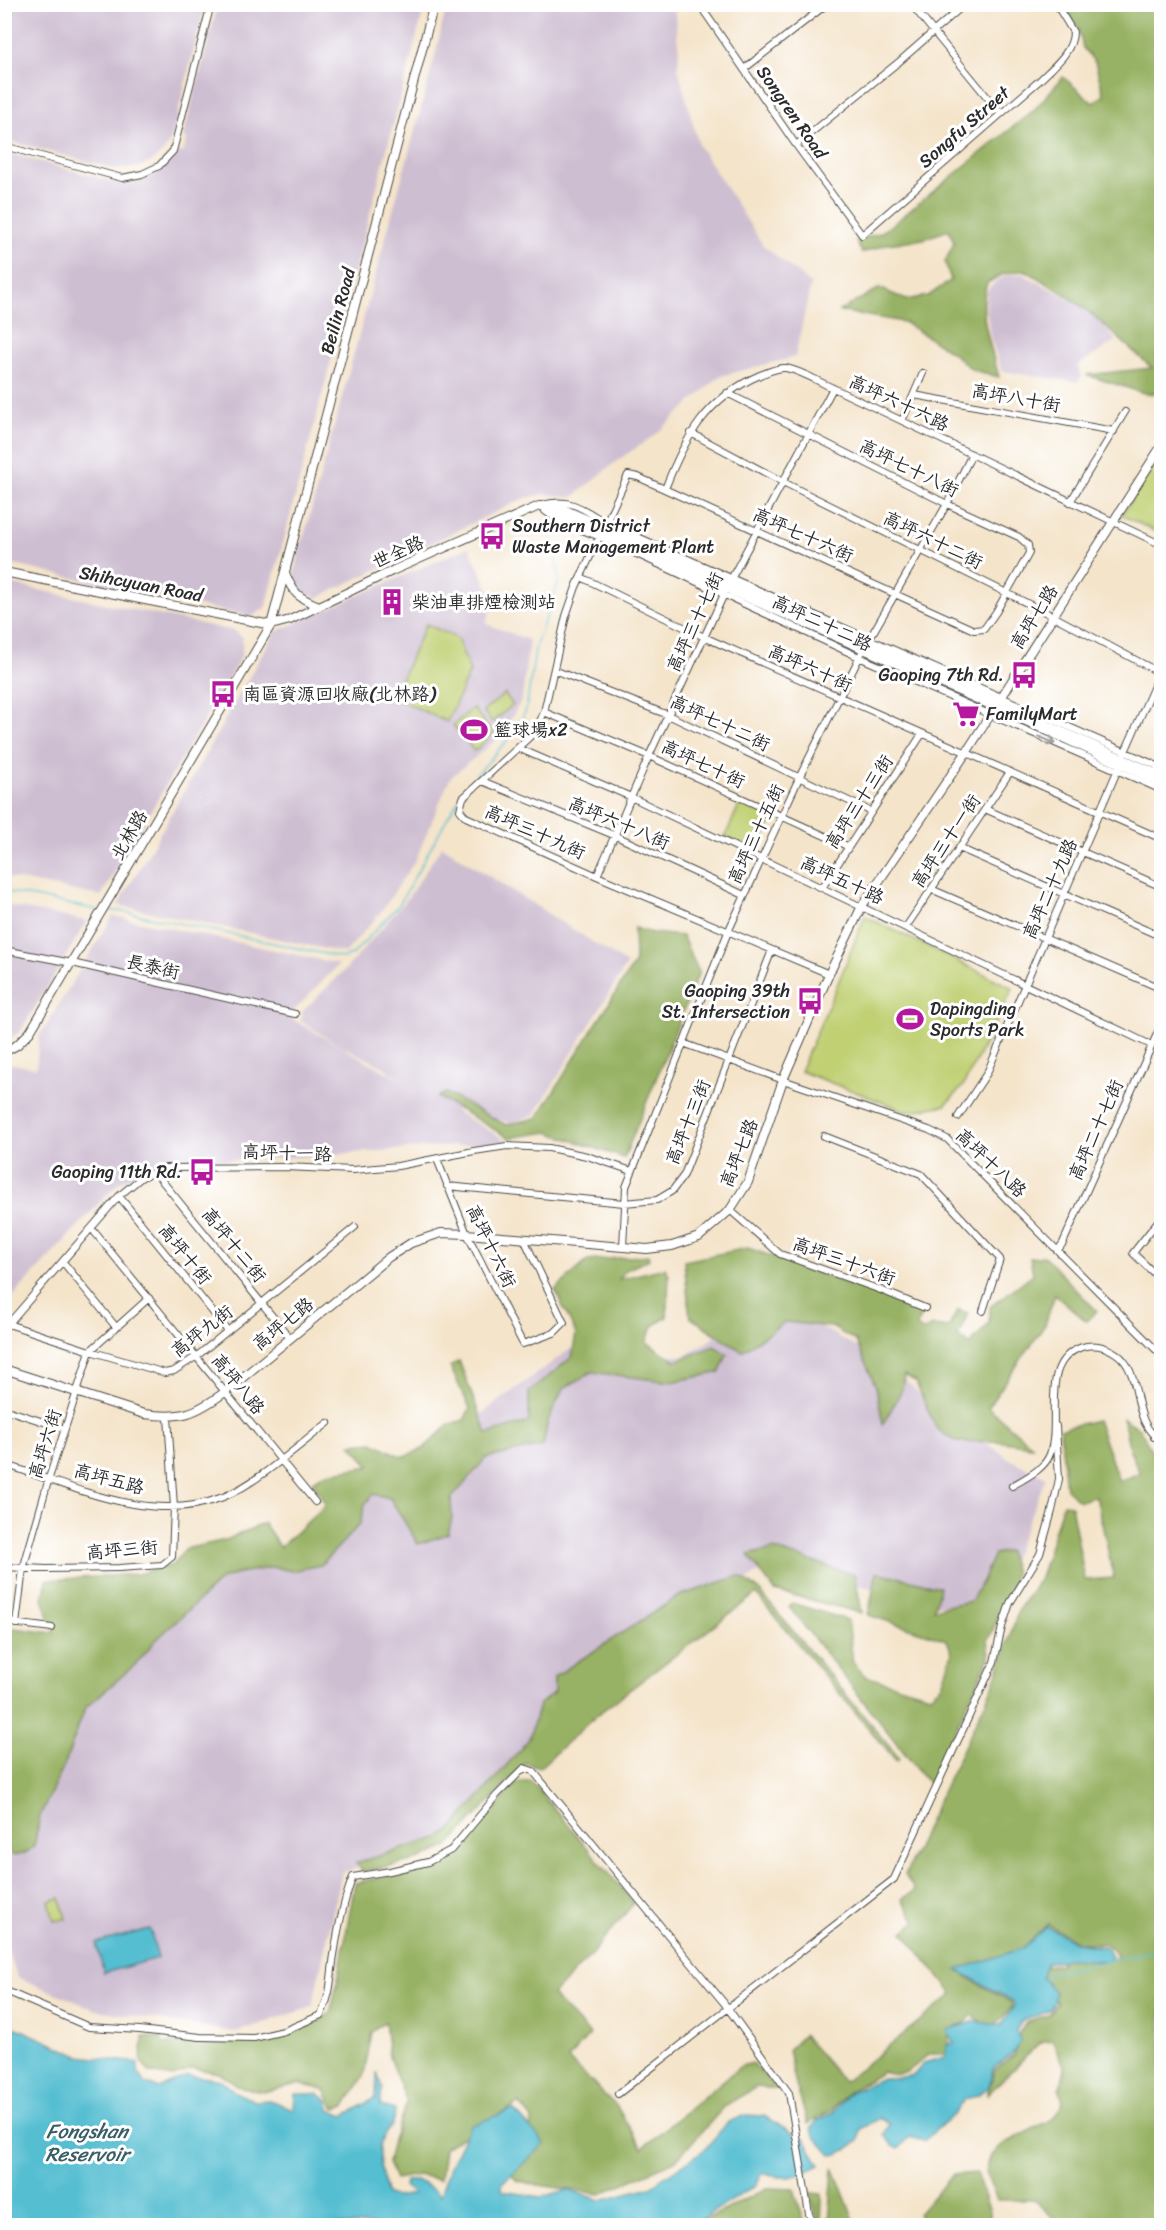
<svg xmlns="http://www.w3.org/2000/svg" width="1166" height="2230" font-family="Sriracha,'LXGW WenKai TC',sans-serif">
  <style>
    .industrial { fill: #cebed1; fill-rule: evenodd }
    .green { fill: #c0d073; stroke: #767e4f; stroke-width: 1.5 }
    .forest { fill: #98b265; stroke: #626e48; stroke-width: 1.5 }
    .water { fill: #54bed1; stroke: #40747e; stroke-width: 1.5 }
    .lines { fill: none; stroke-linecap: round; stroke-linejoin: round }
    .stream { stroke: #54bed1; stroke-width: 1.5 }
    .minor-casing { stroke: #494743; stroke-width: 8 }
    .tertiary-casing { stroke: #494743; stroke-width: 10 }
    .minor { stroke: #fff; stroke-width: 6 }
    .tertiary { stroke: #fff; stroke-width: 8 }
    .oneway { stroke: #a0a0a0 }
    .labels { text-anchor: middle; stroke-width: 6; stroke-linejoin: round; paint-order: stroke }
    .street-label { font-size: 18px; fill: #2b2b2b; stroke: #fff }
    .poi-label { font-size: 18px; fill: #2b2b2b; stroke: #fff; text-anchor: start }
    .water-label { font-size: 20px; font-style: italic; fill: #395e65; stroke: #fff }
  </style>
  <rect width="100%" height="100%" fill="#fff"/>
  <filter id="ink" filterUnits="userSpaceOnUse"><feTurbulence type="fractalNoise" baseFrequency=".0167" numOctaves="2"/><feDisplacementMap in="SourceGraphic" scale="12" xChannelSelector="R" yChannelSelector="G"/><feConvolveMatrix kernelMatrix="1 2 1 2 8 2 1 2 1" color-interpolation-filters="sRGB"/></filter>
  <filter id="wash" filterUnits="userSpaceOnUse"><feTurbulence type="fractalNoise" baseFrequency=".008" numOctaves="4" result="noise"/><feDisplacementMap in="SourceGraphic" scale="24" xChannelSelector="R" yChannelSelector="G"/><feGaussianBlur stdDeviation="1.35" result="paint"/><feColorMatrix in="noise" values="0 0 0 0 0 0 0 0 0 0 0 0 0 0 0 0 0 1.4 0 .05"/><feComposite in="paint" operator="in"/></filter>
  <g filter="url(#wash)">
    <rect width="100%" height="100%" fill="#f4e4ca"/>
    <path class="industrial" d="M4,5H205L171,140L163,152L151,162L139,167L115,169L5,140Z
      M218,5H425L266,607L251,617L5,563V152L118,183H135L153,176L177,153L183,152L187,139L183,137Z
      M447,5H674L679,53L678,68L699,146L763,245L811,284L795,357L720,376L655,435L618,460L572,498L546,494L525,498L317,598L298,590L294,573L433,64Z
      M1022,274L1093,311L1116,341L1077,366L1082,377L1077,382L1002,371L991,339L986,307L987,291L996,281L1007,275Z
      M469,547L494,600L486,624L529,640L522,699L502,735L450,778L416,859L381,912L345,953L118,905L142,865L275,632Z
      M5,583L235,631L243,638L241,657L101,896L5,877Z
      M442,846L627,964L535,1114L513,1123L452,1109L509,1142L279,1158L155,1163L118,1183L5,1305V1063L36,1068L39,1037L113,916L339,964L288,1017L341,1047L301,1021L302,1012L347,968L407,899ZM344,1047L384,1067L401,1080L343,1048Z
      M5,905L87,921L20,1032L5,1042Z
      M774,1300L893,1368L934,1408L1013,1461L1046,1477L989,1617L772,1564L568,1697L443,1845L342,1872L312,2007L236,2032L96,2010L17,1977L5,1942L4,1859L27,1837L62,1700L224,1567L276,1555L470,1422L572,1348L684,1356Z"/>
    <path class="green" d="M1161,456V534L1121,515Z
      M426,624L457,638L470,671L447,722L393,697Z
      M505,694L513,705L492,722L483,711Z
      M473,708L494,734L474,751L453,725Z
      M740,803L773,818L757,852L725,837Z
      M865,916L1013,988L963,1086L945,1105L908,1112L800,1071L833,995Z
      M60,1898L66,1919L54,1921L49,1901Z"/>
    <path class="forest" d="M1061,5H1161V392L1147,394L1086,375L1152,368L1094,316L1068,296L1025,270L1003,274L987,283C977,313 991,347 999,377L973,370L950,351L904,322L839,311L880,288L906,300L928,296L951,280L945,262L954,243L949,230L923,239L887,244L862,253L856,241L880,233L893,224L1034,110L1063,77L1093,103L1104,95L1095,62L1083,48L1078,27Z
      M634,928L652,933L682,936L699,972L624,1158L548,1132L509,1138L438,1097L446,1093L506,1125L537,1118L635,962Z
      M748,1248L922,1310L917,1327L922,1331L933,1326L948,1328L958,1310L968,1313L958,1336L970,1345L989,1323L990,1307L1033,1274L1030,1258L1044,1256L1097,1311L1086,1321L1055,1294L1045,1325L988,1407L1032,1446L996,1441L956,1442L936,1428L915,1381L904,1375L902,1390L883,1424L876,1387L856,1341L832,1327L785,1322L742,1351L690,1317L684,1261Z
      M648,1255L649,1259L626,1270L619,1279L665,1268L669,1275L667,1317L653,1326L646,1342L676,1361L714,1346L727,1354L720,1372L672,1382L591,1372L563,1389L548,1421L543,1446L486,1458L451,1499L452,1518L448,1534L418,1544L390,1498L373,1494L365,1504L360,1524L321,1565L291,1571L275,1567L239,1573L221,1580L155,1641L137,1663L85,1708L66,1761L40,1816L34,1846L26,1853L14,1856L5,1848V1627L54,1633L43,1598L47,1580L138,1574L173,1565L185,1549L226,1540L264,1523L280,1547L326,1505L312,1481L327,1473L370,1466L351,1444L373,1442L402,1457L423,1449L448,1425L464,1420L470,1408L450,1367L459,1361L487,1434L529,1422V1392L572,1357L576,1334L555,1290L587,1261Z
      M1123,1418L1139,1428L1155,1457L1162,1464L1161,2225H1055L1056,2220L1034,2200H997L986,2173L990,2157L1007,2142L1053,2119L1063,2103L1060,2090L1065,2068L1052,2040L1040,2042L987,2095L994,2071L1015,2054L1020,2031L1026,2022L1048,2015L1057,2002L1038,1977L1040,1967L1061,1964L1060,1953C1076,1956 1103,1968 1117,1957C1112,1937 1091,1947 1077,1941C1067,1937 1057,1929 1048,1924L1016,1954L972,1968L965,1976L1011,2002L1012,2007L992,2029L972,2015L965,2023L956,2026L948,2039L954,2050L948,2054H929C913,2067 905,2080 883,2072L848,2092L832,2110L808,2124L796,2085L788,2050L803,2035L844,2082L953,1994L903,1932L916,1921L902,1899L915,1891L905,1875L938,1801L993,1686L1019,1609L1040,1578L1063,1504L1071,1505L1085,1580L1114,1578L1096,1496L1080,1501L1066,1489L1060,1429L1097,1420L1119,1481L1140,1473L1130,1451Z
      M773,1549L855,1575L862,1613L775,1591L748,1555Z
      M1008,1551L1015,1572L1012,1590L988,1640L990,1657L929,1784L789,1607L792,1603L848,1620L853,1663L865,1676L930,1695L942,1685L952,1653L947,1640L868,1615L877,1572L940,1587L934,1609L971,1601L982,1581L994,1554Z
      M739,1576L758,1589L899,1758L897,1762L756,1594L598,1714L539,1768L526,1763L447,1847L420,1859L363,1872L356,1863L441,1837L450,1831L529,1739L539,1705L554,1692V1677L679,1596Z
      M531,1781L634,1903L590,1956L552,1995L590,2034L568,2059L617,2107L642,2148L741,2066L753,2063L777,2089L756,2087L726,2105L675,2161L600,2194L532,2184L516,2180L506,2166L530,2147L532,2119L519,2103L444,2148L440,2179L418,2175L395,2179L388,2163L393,2140L407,2103L389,2057L385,2022L372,2032L364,2076L345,2106L335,2109L325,2090L299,2084L263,2092L242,2088L219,2073L192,2068L172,2077L150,2073L141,2061L143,2037L160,2038L163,2044L218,2043L223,2041L264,2042L319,2021L330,2013L337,1985L355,1883L436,1866L467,1843L516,1783Z
      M833,2167L854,2220L869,2225H829Z
      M976,2173L990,2212V2225H926L918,2214L952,2175Z
      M767,2188L794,2189L805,2225L689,2226L715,2215Z
      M810,2193L822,2194L821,2225H819Z"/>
    <path class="water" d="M1047,1926L1077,1943L1108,1948L1112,1957L1110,1960L1105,1961L1069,1959L1045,1963L1042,1978L1055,1992C1055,2015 1040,2013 1022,2020L1016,2031L1021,2042L1015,2051L993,2069L989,2087L977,2095L964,2100L953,2115L924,2141L909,2137L899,2149L893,2146L884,2135L890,2124L880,2118L861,2129L859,2141L839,2154L831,2155L816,2138L811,2128L817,2121L834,2112L848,2093L883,2078H898L914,2075L924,2063L945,2057L947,2044H954L947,2030L976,2021L1000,2026L1014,2007L1013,2001L957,1970L1023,1948Z
      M150,1929L158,1958L104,1973L96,1943Z
      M4,2022L79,2056L138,2063V2073L144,2083L160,2088L188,2075L201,2077L221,2080L235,2092L255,2101L269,2100L294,2109L295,2094H319L329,2102L330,2110L343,2116L376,2098L377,2072L382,2088L380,2106L395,2110C395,2125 385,2131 380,2144C376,2154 384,2184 387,2195L395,2197L414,2194L404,2186L405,2181C421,2179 429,2186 440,2196L451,2164L470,2126L513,2109L545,2144L501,2184L503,2191L541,2197L567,2190L601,2200L650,2187L704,2150L728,2122L745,2115L765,2116L805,2140L820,2165C797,2176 788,2182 763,2173L756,2185L692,2225H5Z"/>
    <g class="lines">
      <path class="stream" d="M4,891L98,910
        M106,910L126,912L344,958L353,954L399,905L449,815L473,779L517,729L526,710L536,645L559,581L553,542L546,527V520
        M1044,1979L1052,1973L1162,1949"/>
    </g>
  </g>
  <g filter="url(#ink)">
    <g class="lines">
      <defs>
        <path id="minor" d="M699,4L796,145L862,235L1040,80C1053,67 1073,52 1073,32L1056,4
          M911,4L1001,114
          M744,69L827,4
          M796,145L900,61L965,4
          M4,146L122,178L142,174L159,166L173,151L211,4
          M727,393L947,504L1019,537L1028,545L1029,553L996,612L984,629L974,630L638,477L628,475L576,587L566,616L544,712L536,731L463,798L460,810L466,817L597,876L829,974
          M914,395L1114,431
          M902,421L923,373
          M691,433L783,482L1053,616L1162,674
          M665,489C685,437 707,398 760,375C768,372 778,367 786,368C802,371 819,382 833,388L1162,545
          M1070,502L1125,412
          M542,505C570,497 583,509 606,523L1162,768
          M545,511L559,521L600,537L859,657L1162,790
          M581,577L704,637L1162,839
          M730,581L833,388
          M554,670L668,715L870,811
          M544,712L649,756L847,846
          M518,748L631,797L1151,1045
          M1124,754L1161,670
          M482,781L616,836L744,895
          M985,809L1162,887
          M959,848L1162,937
          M597,876L649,756L726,590
          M822,888L922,734
          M931,889L1162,989
          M906,927L1010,772
          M4,950L72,963L295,1014
          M683,1043L783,1080L929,1130L947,1139L1162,1356
          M958,1117L987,1073L1118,769
          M824,1136L921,1174L1000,1259L983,1311
          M437,1159L467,1234L523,1344L554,1333L564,1323L524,1239
          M154,1171L290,1338
          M447,1186L624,1203L657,1200L672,1191L684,1175L772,950
          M119,1196L228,1331
          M730,1210L780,1254L878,1289L925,1308
          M1162,1216L1133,1253L1162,1281
          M92,1229L315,1502
          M623,1247L626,1187L728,932L800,776L863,650L947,504L972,454
          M1058,1250L1063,1243L1162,1023
          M63,1262L116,1327
          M8,1324L90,1351L165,1373L174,1371L197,1356L355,1227
          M4,1329L119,1196L142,1177L166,1168L285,1167L353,1170L398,1166L474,1151L507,1146L549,1148L587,1156L632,1171
          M4,1409L65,1429
          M1154,1437L1162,1417
          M4,1464C72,1486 151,1526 223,1497C255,1485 299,1445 328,1423
          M1012,1486C1025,1478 1044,1470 1050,1454C1062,1418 1038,1362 1082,1347C1094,1343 1107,1347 1117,1354C1145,1374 1129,1424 1162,1441
          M4,1567L46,1569L119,1568L162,1565L172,1557L174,1507L168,1417
          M4,1622L52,1628
          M16,1624L23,1569L49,1478L90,1351L149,1298
          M4,1990L89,2027L140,2030L200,2037L254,2038L284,2031L321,2015C332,1992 330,1980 334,1955C338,1929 343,1901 353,1877L390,1871L428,1862L451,1850L497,1795L524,1768L533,1771L724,2003L789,2093L809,2214L814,2226
          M618,2094L894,1879L994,1662L1002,1627L1010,1603L1040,1554L1052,1511L1059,1479L1056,1426"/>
        <path id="tertiary" d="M546,509L995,707L1162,783
          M4,572L271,625L290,620L394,570L539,506L561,508L1162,776
          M285,573C293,594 299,598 319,606
          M4,1052L17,1045L30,1032L271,625L434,4
          M4,1369L144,1414C182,1419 195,1414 225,1392L389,1257L411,1243L441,1233L467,1234L647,1249L672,1246L699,1237L730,1210L748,1182L783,1080L829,974L862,906L966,753L1162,445"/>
      </defs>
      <use href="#minor" class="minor-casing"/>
      <use href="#tertiary" class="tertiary-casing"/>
      <use href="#minor" class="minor"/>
      <use href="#tertiary" class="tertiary"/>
    </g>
    <defs><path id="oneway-shaft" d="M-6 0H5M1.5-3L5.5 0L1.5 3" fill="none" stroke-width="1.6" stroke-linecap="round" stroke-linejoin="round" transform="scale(1.5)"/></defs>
    <use class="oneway" href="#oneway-shaft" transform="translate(1047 740) rotate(23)"/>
  </g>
  <defs>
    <symbol id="bus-bare" viewBox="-9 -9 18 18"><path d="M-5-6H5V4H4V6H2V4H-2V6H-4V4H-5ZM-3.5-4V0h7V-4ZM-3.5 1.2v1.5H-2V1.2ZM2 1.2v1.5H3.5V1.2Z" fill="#b5179e" stroke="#fff" stroke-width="2.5" paint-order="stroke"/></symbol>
    <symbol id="building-bare" viewBox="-9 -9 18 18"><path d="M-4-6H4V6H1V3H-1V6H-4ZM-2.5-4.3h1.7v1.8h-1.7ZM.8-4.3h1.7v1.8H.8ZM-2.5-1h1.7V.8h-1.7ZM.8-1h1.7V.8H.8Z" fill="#b5179e" stroke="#fff" stroke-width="2.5" paint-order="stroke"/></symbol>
    <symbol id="supermarket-bare" viewBox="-9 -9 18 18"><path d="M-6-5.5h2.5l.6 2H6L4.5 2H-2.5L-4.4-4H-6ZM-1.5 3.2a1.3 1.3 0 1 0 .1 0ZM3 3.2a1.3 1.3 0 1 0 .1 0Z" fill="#b5179e" stroke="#fff" stroke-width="2.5" paint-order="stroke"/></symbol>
    <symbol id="stadium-bare" viewBox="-9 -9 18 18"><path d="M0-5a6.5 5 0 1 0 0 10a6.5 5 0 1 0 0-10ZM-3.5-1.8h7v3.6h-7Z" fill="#b5179e" stroke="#fff" stroke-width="2.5" paint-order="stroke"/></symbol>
  </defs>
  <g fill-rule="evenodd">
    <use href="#bus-bare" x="473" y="517" width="38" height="38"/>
    <use href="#building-bare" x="373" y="583" width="38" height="38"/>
    <use href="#bus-bare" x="1005" y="656" width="38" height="38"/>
    <use href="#bus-bare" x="204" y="675" width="38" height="38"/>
    <use href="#supermarket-bare" x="947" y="695" width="38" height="38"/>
    <use href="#stadium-bare" x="455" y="711" width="38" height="38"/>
    <use href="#bus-bare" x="791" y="982" width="38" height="38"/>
    <use href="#stadium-bare" x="891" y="1000" width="38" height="38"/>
    <use href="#bus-bare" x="183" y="1153" width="38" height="38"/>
  </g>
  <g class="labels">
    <g class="street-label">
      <text transform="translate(792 112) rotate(55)" y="6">Songren Road</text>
      <text transform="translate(964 127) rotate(-41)" y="6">Songfu Street</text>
      <text transform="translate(338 311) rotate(-75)" y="6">Beilin Road</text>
      <text transform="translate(1016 398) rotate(10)" y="6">高坪八十街</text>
      <text transform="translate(899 403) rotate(25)" y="6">高坪六十六路</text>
      <text transform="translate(909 468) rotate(26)" y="6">高坪七十八街</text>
      <text transform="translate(803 535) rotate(24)" y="6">高坪七十六街</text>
      <text transform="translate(933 540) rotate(26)" y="6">高坪六十二街</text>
      <text transform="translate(398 552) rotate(-24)" y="6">世全路</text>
      <text transform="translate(141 584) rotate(11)" y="6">Shihcyuan Road</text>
      <text transform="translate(1034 617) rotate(-58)" y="6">高坪七路</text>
      <text transform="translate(695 622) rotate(-65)" y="6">高坪三十七街</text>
      <text transform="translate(822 623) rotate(25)" y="6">高坪二十二路</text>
      <text transform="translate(810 668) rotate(24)" y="6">高坪六十街</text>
      <text transform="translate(720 723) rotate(25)" y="6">高坪七十二街</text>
      <text transform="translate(703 764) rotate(25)" y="6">高坪七十街</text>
      <text transform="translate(859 802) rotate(-57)" y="6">高坪三十三街</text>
      <text transform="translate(619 823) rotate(23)" y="6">高坪六十八街</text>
      <text transform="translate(535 832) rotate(24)" y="6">高坪三十九街</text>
      <text transform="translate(756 834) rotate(-65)" y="6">高坪三十五街</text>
      <text transform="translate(129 835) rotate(-60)" y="6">北林路</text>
      <text transform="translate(946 841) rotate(-56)" y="6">高坪三十一街</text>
      <text transform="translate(842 880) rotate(25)" y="6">高坪五十路</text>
      <text transform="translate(1050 889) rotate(-66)" y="6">高坪二十九路</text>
      <text transform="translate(153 967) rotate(13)" y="6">長泰街</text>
      <text transform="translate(688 1122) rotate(-68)" y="6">高坪十三街</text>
      <text transform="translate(1096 1130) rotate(-66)" y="6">高坪二十七街</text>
      <text transform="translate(287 1153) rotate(2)" y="6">高坪十一路</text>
      <text transform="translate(739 1153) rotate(-68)" y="6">高坪七路</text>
      <text transform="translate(991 1163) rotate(44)" y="6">高坪十八路</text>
      <text transform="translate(234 1245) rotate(51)" y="6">高坪十二街</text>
      <text transform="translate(491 1246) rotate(64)" y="6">高坪十六街</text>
      <text transform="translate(185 1254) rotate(51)" y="6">高坪十街</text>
      <text transform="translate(844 1261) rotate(20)" y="6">高坪三十六街</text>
      <text transform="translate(283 1324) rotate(-39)" y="6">高坪七路</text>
      <text transform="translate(202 1331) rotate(-38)" y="6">高坪九街</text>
      <text transform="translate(238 1384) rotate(51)" y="6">高坪八路</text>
      <text transform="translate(45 1444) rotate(-73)" y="6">高坪六街</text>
      <text transform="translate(109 1479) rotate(15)" y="6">高坪五路</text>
      <text transform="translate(122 1550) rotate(-5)" y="6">高坪三街</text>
    </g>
    <g class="poi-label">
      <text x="512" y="532">Southern District<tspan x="512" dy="21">Waste Management Plant</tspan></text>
      <text x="412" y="608">柴油車排煙檢測站</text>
      <text x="1004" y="681" text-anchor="end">Gaoping 7th Rd.</text>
      <text x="243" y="700">南區資源回收廠(北林路)</text>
      <text x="986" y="720">FamilyMart</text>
      <text x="494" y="736">籃球場x2</text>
      <text x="790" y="997" text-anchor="end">Gaoping 39th<tspan x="790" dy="21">St. Intersection</tspan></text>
      <text x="930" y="1015">Dapingding<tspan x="930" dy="21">Sports Park</tspan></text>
      <text x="182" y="1178" text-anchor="end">Gaoping 11th Rd.</text>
    </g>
    <g class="water-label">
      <text x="87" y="2138">Fongshan<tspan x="87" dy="23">Reservoir</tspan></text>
    </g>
  </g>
  <rect width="1166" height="2230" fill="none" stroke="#fff" stroke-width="24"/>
</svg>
